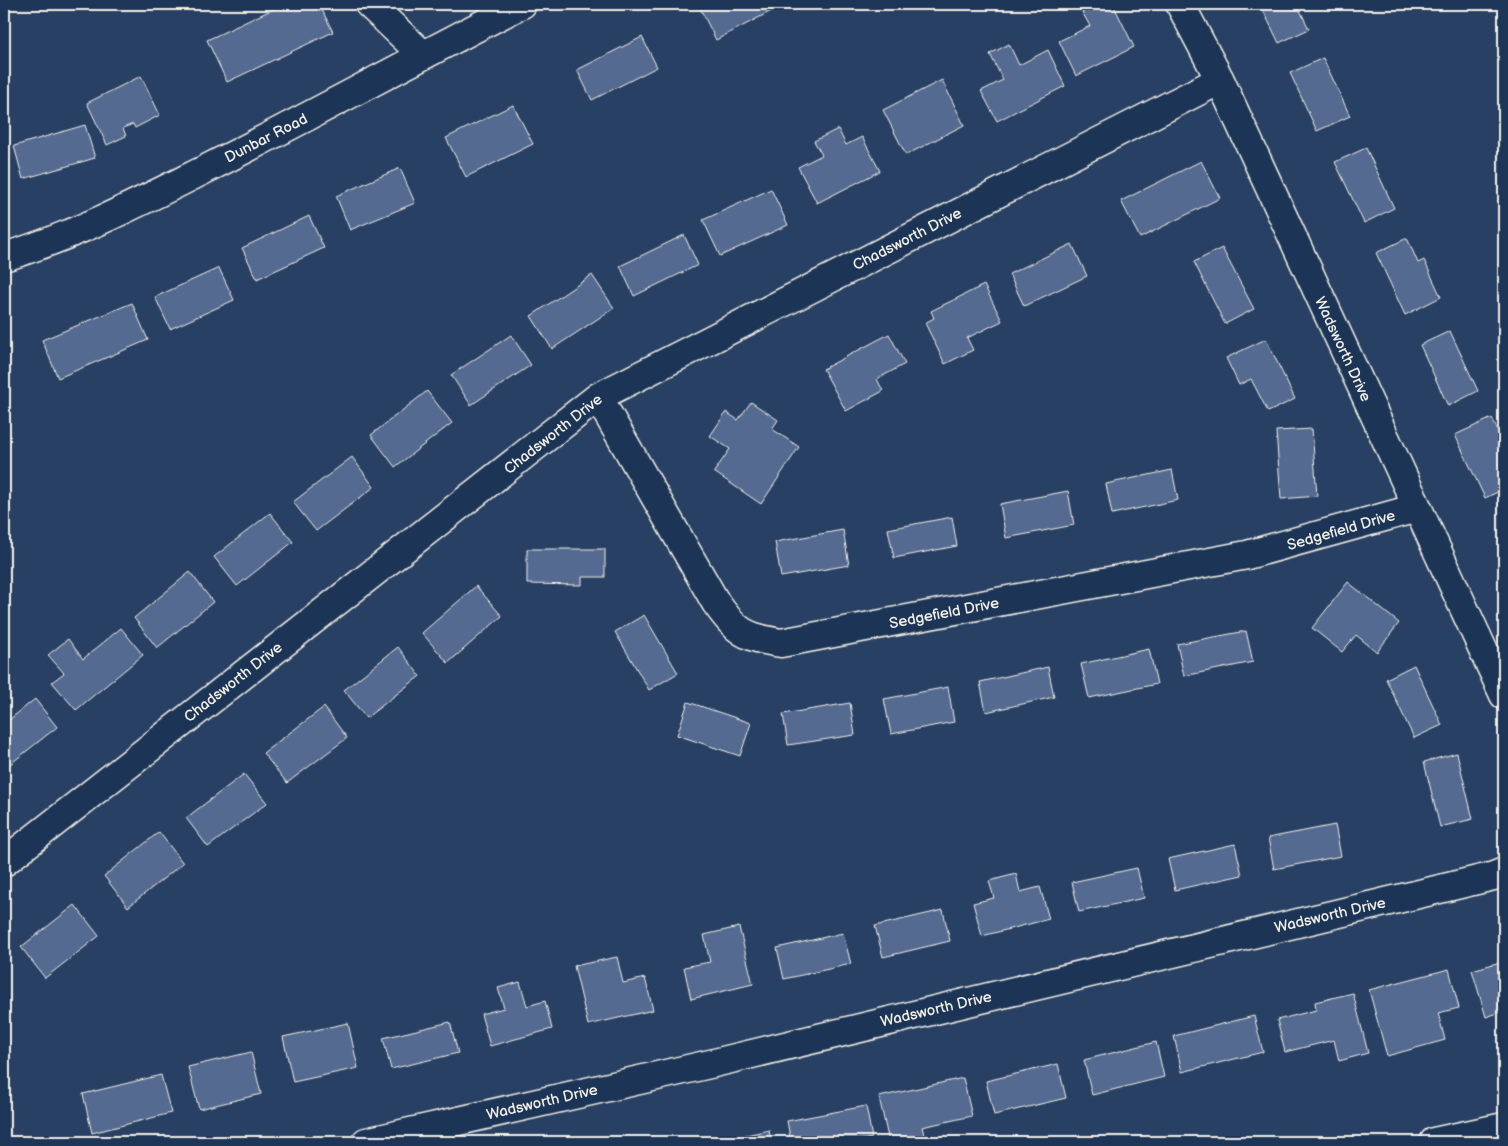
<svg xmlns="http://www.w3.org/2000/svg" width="1508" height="1146" font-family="'Balsamiq Sans',sans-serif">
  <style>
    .building { fill: #546b91; stroke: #f4f1e8 }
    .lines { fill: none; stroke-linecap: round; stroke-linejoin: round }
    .minor-casing { stroke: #f4f1e8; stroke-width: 31 }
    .minor { stroke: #1d3557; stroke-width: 28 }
    .labels { text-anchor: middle; stroke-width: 4; stroke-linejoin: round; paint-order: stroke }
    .street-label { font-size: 15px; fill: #f4f1e8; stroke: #1d3557 }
  </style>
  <rect width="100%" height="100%" fill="#284063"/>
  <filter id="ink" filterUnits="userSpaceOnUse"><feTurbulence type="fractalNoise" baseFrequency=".02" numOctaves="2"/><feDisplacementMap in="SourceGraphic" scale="10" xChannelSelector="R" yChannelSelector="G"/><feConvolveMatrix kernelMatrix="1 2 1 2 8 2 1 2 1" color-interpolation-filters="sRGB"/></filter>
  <g filter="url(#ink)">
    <path class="building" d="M284,4H319L333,32L227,82L207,40Z
      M704,4H778L779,7L716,40L699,6Z
      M1099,4H1113L1134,47L1076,76L1059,41L1090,26L1082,12Z
      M1260,4H1297L1309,29L1279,43Z
      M642,37L657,67L592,100L577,70Z
      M1009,44L1019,65L1048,50L1065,86L997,121L981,91L1003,80L990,54Z
      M1323,58L1350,116L1317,131L1290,73Z
      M141,76L160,115L135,128L133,124L123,128L126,136L107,145L87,103Z
      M942,80L964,125L906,155L883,110Z
      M513,105L533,144L466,177L446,138Z
      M85,125L95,158L23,179L14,146Z
      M838,129L846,145L862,137L880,171L817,203L798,167L822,155L814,141Z
      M1366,148L1394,208L1364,223L1335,162Z
      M1201,161L1220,198L1140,238L1121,201Z
      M400,168L415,203L350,230L336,196Z
      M771,189L788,225L720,256L703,220Z
      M309,216L324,248L257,279L242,248Z
      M684,235L698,265L634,296L620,266Z
      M1407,238L1418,263L1424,260L1441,297L1405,315L1376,253Z
      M1072,244L1087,276L1024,306L1009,274Z
      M1222,248L1254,309L1225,324L1194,262Z
      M219,268L234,300L170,329L155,297Z
      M592,275L614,308L552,349L531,316Z
      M984,285L1002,321L967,338L973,350L945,364L925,323L934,318L931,311Z
      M132,303L148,340L58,378L42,340Z
      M1450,331L1478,391L1448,406L1420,345Z
      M889,334L905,364L877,379L883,391L846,411L823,369Z
      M511,335L531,365L471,405L451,375Z
      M1266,339L1295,399L1268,412L1251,379L1239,385L1226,358Z
      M427,391L452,423L395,467L371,435Z
      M751,402L778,420L772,429L799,447L761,504L714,472L730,449L710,436L726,412L738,420Z
      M1492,418L1504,445V489L1485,498L1455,435Z
      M1312,429L1317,496L1281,499L1276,431Z
      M352,457L374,487L316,531L293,502Z
      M1172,470L1178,500L1112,514L1106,484Z
      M1068,491L1074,525L1006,538L1000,504Z
      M270,513L293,542L237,586L214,557Z
      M952,517L957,546L894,558L888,529Z
      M843,530L849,565L781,577L775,542Z
      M527,549H605V577H582V585L527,584Z
      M190,572L213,602L157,648L134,618Z
      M1348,582L1399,623L1377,652L1356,635L1342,652L1312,628Z
      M476,586L502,616L448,663L422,633Z
      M644,615L678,673L649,690L615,632Z
      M121,628L143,655L76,710L52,682L64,673L48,655L68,639L83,659Z
      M1246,631L1253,662L1184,676L1177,644Z
      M398,647L420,676L366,718L344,690Z
      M1149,649L1157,684L1089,698L1081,664Z
      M1414,665L1442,725L1414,738L1386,679Z
      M1048,667L1054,697L986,712L980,682Z
      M948,687L954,722L891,734L884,699Z
      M35,699L57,727L4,769V724Z
      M688,702L751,723L740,756L677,735Z
      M850,703L855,735L788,745L783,714Z
      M324,707L347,738L287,783L263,753Z
      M1457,753L1473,819L1440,827L1424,762Z
      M244,774L267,803L208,847L186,818Z
      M1335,825L1341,856L1274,869L1268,838Z
      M159,832L183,863L128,907L104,876Z
      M1235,844L1242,875L1175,890L1168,859Z
      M1137,868L1144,898L1079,912L1072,882Z
      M1016,874L1020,892L1040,887L1049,919L982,936L973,903L994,898L989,881Z
      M75,905L99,936L45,978L21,947Z
      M943,910L950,941L883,957L875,926Z
      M739,927L753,984L691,999L684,967L710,962L704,935Z
      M843,933L851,964L784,979L777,948Z
      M617,957L623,983L645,978L653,1010L588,1025L574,966Z
      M1504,961V1011L1486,1017L1472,970Z
      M1449,969L1459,1008L1438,1013L1445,1040L1387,1056L1369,990Z
      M520,982L527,1006L545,1001L552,1029L490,1046L481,1014L504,1008L498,988Z
      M1353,993L1368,1053L1339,1061L1334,1040L1285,1052L1277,1020L1316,1010L1315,1002Z
      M1254,1016L1263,1052L1182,1072L1174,1036Z
      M450,1022L458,1053L391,1069L383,1038Z
      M348,1023L358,1068L293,1082L283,1037Z
      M1156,1042L1164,1077L1092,1095L1084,1060Z
      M251,1052L261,1094L199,1109L188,1067Z
      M1058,1064L1066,1098L994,1115L986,1081Z
      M161,1075L171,1113L92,1133L83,1094Z
      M963,1078L972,1116L922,1127L926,1142H889L879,1097Z
      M866,1106L872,1138L851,1142H791L787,1121Z
      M769,1130L771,1142H714Z"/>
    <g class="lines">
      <defs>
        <path id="minor" d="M369,4L423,55
          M1180,4L1220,80L1504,695
          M4,257C74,236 138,203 204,170C311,116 416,58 522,4
          M598,397L716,603C737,632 744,637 781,643L1247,555L1417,508
          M4,862L598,397L1220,80
          M366,1142L710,1064L1494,876L1504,872
          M1434,1142L1504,1127"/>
      </defs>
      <use href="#minor" class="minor-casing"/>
      <use href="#minor" class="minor"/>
    </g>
  </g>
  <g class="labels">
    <g class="street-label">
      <text transform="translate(266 138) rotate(-27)" y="5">Dunbar Road</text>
      <text transform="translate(907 239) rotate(-27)" y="5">Chadsworth Drive</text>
      <text transform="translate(1343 349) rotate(65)" y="5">Wadsworth Drive</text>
      <text transform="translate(553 434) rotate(-38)" y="5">Chadsworth Drive</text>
      <text transform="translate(1341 530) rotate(-16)" y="5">Sedgefield Drive</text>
      <text transform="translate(944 613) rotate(-11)" y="5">Sedgefield Drive</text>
      <text transform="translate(233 682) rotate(-38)" y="5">Chadsworth Drive</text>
      <text transform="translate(1330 915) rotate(-13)" y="5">Wadsworth Drive</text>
      <text transform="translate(936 1009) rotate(-13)" y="5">Wadsworth Drive</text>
      <text transform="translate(542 1102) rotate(-13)" y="5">Wadsworth Drive</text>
    </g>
  </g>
  <rect width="1508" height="1146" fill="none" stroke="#1d3557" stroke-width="20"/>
  <rect x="10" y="10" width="1488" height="1126" fill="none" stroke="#f4f1e8" stroke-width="2" filter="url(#ink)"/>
</svg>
